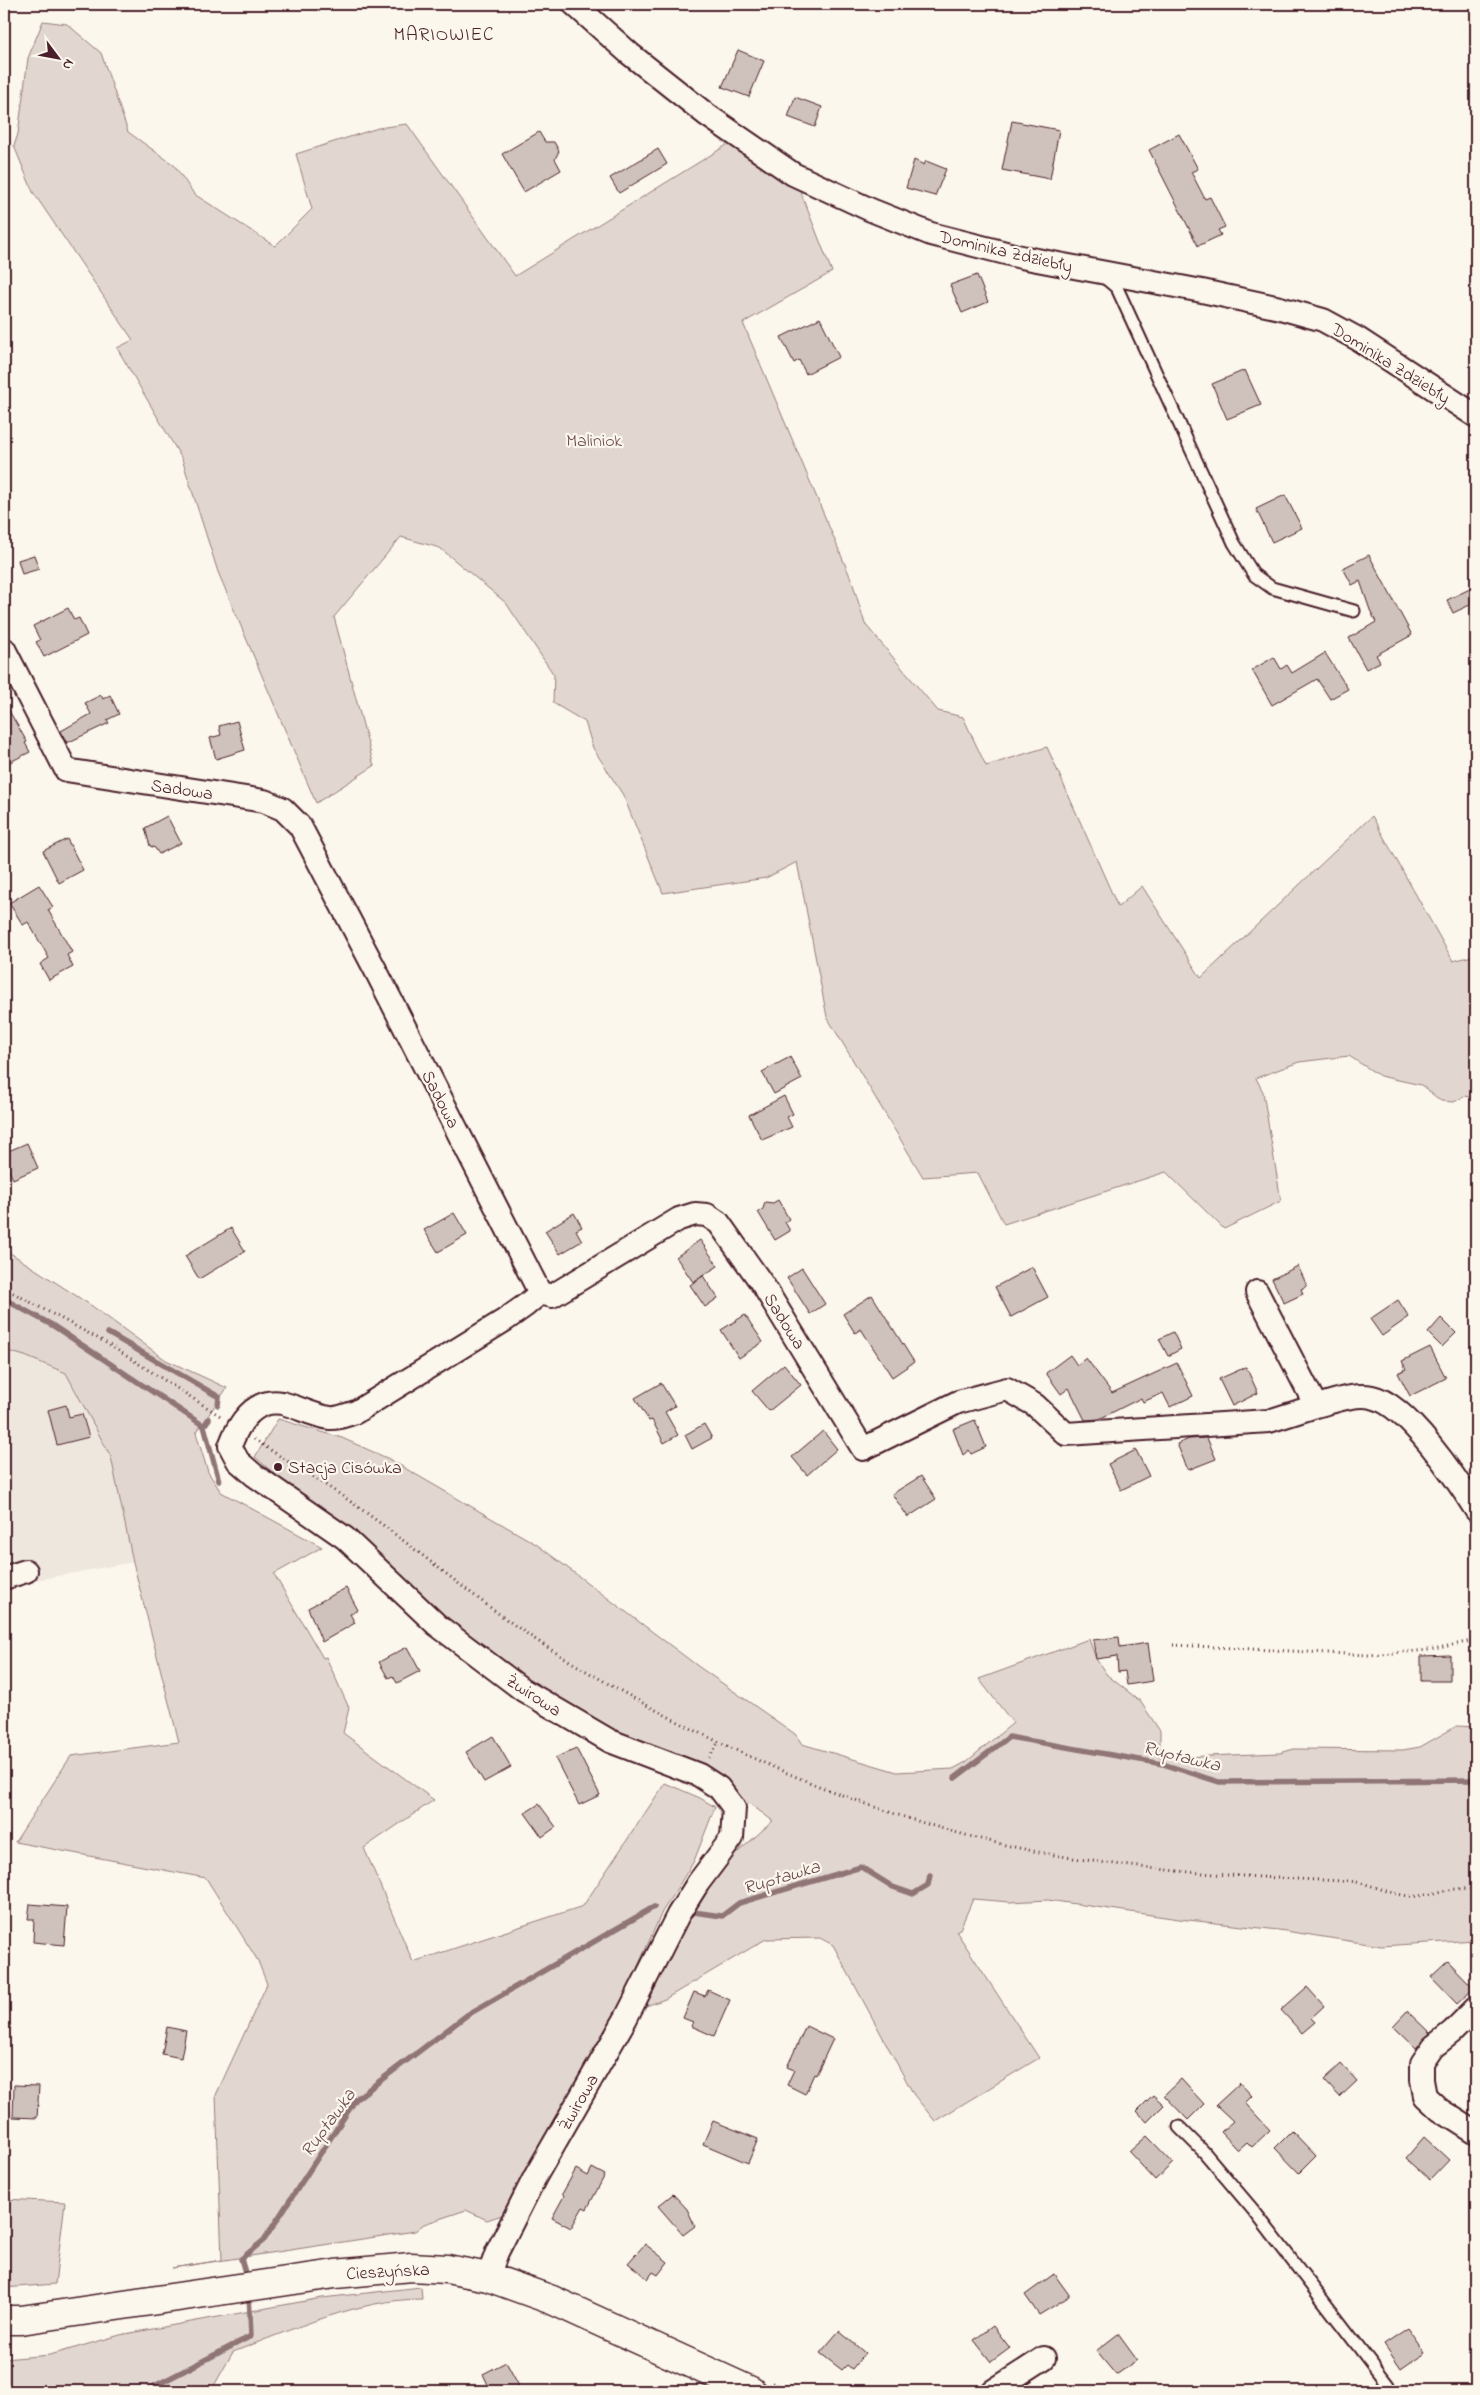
<svg xmlns="http://www.w3.org/2000/svg" width="1480" height="2395" font-family="'Indie Flower',sans-serif">
  <style>
    .built { fill: #eee7de }
    .green { fill: #e2d7d0; stroke: #967b7e }
    .lines { fill: none; stroke-linecap: round; stroke-linejoin: round }
    .stream { stroke: #907477; stroke-width: 5.5 }
    .building { fill: #cfc2bc; stroke: #4a1f2b }
    .service-casing { stroke: #4a1f2b; stroke-width: 15 }
    .minor-casing { stroke: #4a1f2b; stroke-width: 26 }
    .secondary-casing { stroke: #4a1f2b; stroke-width: 31 }
    .path { stroke: #4a1f2b; stroke-width: 3; stroke-dasharray: 1 4; stroke-linecap: butt }
    .service { stroke: #fbf7ec; stroke-width: 11 }
    .minor { stroke: #fbf7ec; stroke-width: 22 }
    .secondary { stroke: #fbf7ec; stroke-width: 28 }
    .poi-dot { fill: #4a1f2b; stroke: #fbf7ec; stroke-width: 2 }
    .labels { text-anchor: middle; stroke-width: 4.5; stroke-linejoin: round; paint-order: stroke }
    .street-label { font-size: 18px; fill: #4a1f2b; stroke: #fbf7ec }
    .park-label { font-size: 18px; fill: #704d54; stroke: #fbf7ec }
    .poi-label { font-size: 18px; fill: #4a1f2b; stroke: #fbf7ec; text-anchor: start }
    .neighbourhood-label { font-size: 19px; letter-spacing: 1px; fill: #4a1f2b; stroke: #fbf7ec }
    .water-label { font-size: 19px; font-style: italic; fill: #6d4a51; stroke: #fbf7ec }
  </style>
  <rect width="100%" height="100%" fill="#fbf7ec"/>
  <filter id="ink" filterUnits="userSpaceOnUse"><feTurbulence type="fractalNoise" baseFrequency=".02" numOctaves="2"/><feDisplacementMap in="SourceGraphic" scale="10" xChannelSelector="R" yChannelSelector="G"/><feConvolveMatrix kernelMatrix="1 2 1 2 8 2 1 2 1" color-interpolation-filters="sRGB"/></filter>
  <g filter="url(#ink)">
    <path class="built" d="M4,1350L25,1356L66,1374L111,1457L133,1562L4,1586Z"/>
    <path class="green" d="M43,21L67,24L101,53L128,132L174,165L194,194L275,246L312,209L296,154L378,128L407,124L515,276L730,143L799,188L832,272L743,323L852,581L865,624L938,711L963,717L986,766L1047,747L1118,907L1142,886L1201,978L1372,816L1453,961L1476,955V1098L1465,1096L1454,1102L1441,1101L1421,1085L1380,1076L1349,1056L1299,1062L1256,1078L1263,1092L1281,1201L1224,1229L1166,1172L1004,1224L978,1173L923,1177L827,1017L797,862L766,878L663,893L623,795L593,748L585,722L553,703L554,675L506,603L440,548L401,537L334,617L374,766L316,803L218,572L182,459L117,348L133,340L33,192L14,146L18,134L28,58Z
      M4,1249L92,1306L166,1360L227,1388L196,1433L208,1472L221,1492L322,1547L274,1574L323,1658L326,1657L349,1708L343,1733L434,1800L364,1848L413,1962L583,1906L665,1783L700,1798L715,1807L694,1861L662,1912L599,2054L502,2215L487,2220L466,2210L424,2224L415,2231L172,2268L222,2260L216,2095L267,1984L258,1961L206,1878L15,1842L71,1756L179,1742L133,1562L111,1457L66,1373L25,1356L4,1350Z
      M278,1419L342,1438L389,1459L536,1544L699,1667L795,1734L802,1744L897,1772L953,1769L966,1762L1013,1723L979,1679L1089,1639L1096,1659L1107,1675L1140,1701L1160,1731V1758L1280,1753L1294,1749L1403,1750L1420,1747L1457,1726L1476,1727V1940L1381,1946L1279,1930L1179,1919L1048,1900L1010,1902L973,1899L960,1929L956,1931L1039,2058L935,2121L914,2095L833,1945L820,1938L766,1939L665,1999L646,2006L683,1922L712,1875L773,1821L735,1793L537,1693L344,1534L255,1457Z
      M4,2199L65,2202L55,2284L4,2288Z
      M421,2287L422,2299C359,2299 291,2330 233,2352L211,2391H4V2359L50,2355L120,2335L322,2298Z"/>
    <g class="lines">
      <path class="stream" d="M4,1299L52,1325L204,1426
        M108,1333L219,1397L218,1405
        M209,1419L204,1426L219,1481
        M955,1778L1009,1737L1163,1764L1219,1782L1476,1780
        M686,1911L722,1916L739,1903L861,1867L893,1887L913,1894L928,1885L930,1875
        M247,2279L241,2259L264,2240L356,2099L467,2015L654,1907
        M145,2391L251,2336L249,2293"/>
    </g>
    <path class="building" d="M738,50L764,61L749,97L722,87Z
      M795,97L822,107L815,127L788,117Z
      M1012,121L1059,130L1050,179L1002,170Z
      M539,132L545,142H554L559,151L555,159L561,170L524,192L502,154Z
      M1179,134L1198,169L1191,172L1205,199L1210,197L1225,227L1218,230L1221,235L1198,246L1149,150Z
      M658,149L667,164L619,193L610,178Z
      M914,160L924,165L926,161L946,169L935,196L906,188Z
      M977,275L988,302L962,313L950,285Z
      M820,318L839,357L806,374L799,360L794,363L781,337Z
      M1245,370L1261,405L1227,419L1212,384Z
      M1285,495L1302,528L1272,542L1256,509Z
      M34,555L39,569L22,574L18,560Z
      M1369,555L1412,635L1376,655L1380,662L1366,669L1349,638L1376,622L1370,610L1360,581L1352,585L1343,568Z
      M1476,586V602L1453,613L1447,600Z
      M68,608L74,620L79,618L87,635L44,657L36,642L40,640L33,626Z
      M1325,653L1348,689L1330,699L1317,679L1272,705L1252,670L1274,657L1281,669L1287,665L1292,673Z
      M101,695L103,699L110,695L119,714L107,720L109,723L67,743L61,731L91,714L85,703Z
      M4,702L27,742L25,743L30,752L10,762L4,749Z
      M237,721L245,750L216,759L210,738L221,735L219,726Z
      M167,816L181,843L159,854L155,848L150,846L145,828Z
      M67,839L83,870L59,883L43,851Z
      M39,885L53,907L48,910L72,952L67,955L73,967L49,980L40,964L49,958L28,922L23,925L9,903Z
      M790,1057L802,1079L774,1094L762,1072Z
      M784,1096L793,1114L787,1117L792,1127L762,1140L749,1115Z
      M27,1143L38,1168L13,1179L4,1160V1153Z
      M778,1200L789,1219L785,1222L790,1231L775,1240L758,1212L763,1209L765,1202L773,1203Z
      M454,1213L467,1235L438,1252L424,1230Z
      M574,1213L582,1227L576,1230L582,1241L560,1254L545,1231Z
      M231,1228L245,1251L199,1279L185,1256Z
      M700,1240L718,1266L693,1282L676,1257Z
      M1298,1266L1307,1286L1301,1289L1303,1294L1284,1303L1272,1279Z
      M1032,1267L1048,1297L1011,1317L995,1287Z
      M802,1268L825,1304L810,1314L787,1278Z
      M703,1276L718,1298L705,1307L690,1285Z
      M872,1295L914,1362L892,1377L861,1329L855,1333L843,1314Z
      M1398,1300L1409,1317L1382,1336L1370,1319Z
      M745,1315L763,1342L739,1358L721,1330Z
      M1441,1318L1456,1333L1442,1347L1428,1333Z
      M1173,1332L1181,1349L1168,1356L1159,1339Z
      M1430,1347L1446,1378L1410,1396L1398,1373L1406,1369L1402,1361Z
      M1070,1355L1077,1365L1086,1358L1112,1393L1177,1363L1193,1396L1170,1407L1163,1393L1143,1402L1141,1398L1099,1419L1085,1420L1069,1388L1061,1394L1046,1373Z
      M784,1364L801,1385L769,1411L752,1391Z
      M1246,1367L1258,1393L1232,1406L1219,1379Z
      M661,1383L675,1406L665,1412L678,1435L664,1443L652,1420L649,1421L635,1398Z
      M66,1405L69,1417L82,1414L89,1437L57,1445L48,1410Z
      M975,1420L986,1447L971,1454L969,1450L963,1455L953,1429Z
      M704,1424L712,1438L692,1449L685,1435Z
      M823,1431L837,1449L807,1475L792,1457Z
      M1207,1438L1216,1459L1188,1470L1177,1444L1189,1439Z
      M1136,1450L1149,1476L1121,1490L1108,1464Z
      M921,1476L936,1499L908,1517L892,1494Z
      M346,1588L358,1610L350,1614L355,1623L322,1642L308,1608Z
      M1119,1637L1120,1647L1148,1643L1153,1681L1127,1685L1125,1671L1118,1672L1117,1656L1096,1659L1093,1640Z
      M407,1647L420,1671L397,1683L393,1676L388,1678L379,1662Z
      M1450,1655V1681H1421V1656Z
      M493,1736L511,1767L484,1782L466,1752Z
      M576,1748L600,1795L579,1805L555,1758Z
      M539,1804L556,1827L542,1837L525,1813Z
      M30,1904L67,1907L64,1945L33,1942L34,1919H28Z
      M1448,1961L1474,1988L1457,2004L1431,1977Z
      M1307,1987L1324,2006L1311,2018L1315,2022L1302,2033L1281,2010Z
      M708,1990L730,2000L714,2036L691,2026L693,2022L683,2018L694,1992L705,1996Z
      M1407,2011L1430,2033L1416,2048L1393,2026Z
      M806,2026L833,2039L816,2075L814,2074L805,2094L787,2085L794,2070L787,2067Z
      M167,2027L186,2031L181,2058L162,2054Z
      M1341,2064L1357,2081L1340,2097L1324,2080Z
      M1181,2079L1204,2104L1188,2120L1164,2095Z
      M1240,2083L1252,2096L1245,2103L1270,2130L1252,2147L1247,2142L1238,2150L1221,2132L1233,2121L1216,2105Z
      M14,2085L39,2086L37,2118L13,2117Z
      M1153,2095L1164,2105L1147,2122L1137,2111Z
      M713,2121L758,2139L748,2163L703,2144Z
      M1292,2131L1316,2156L1299,2173L1275,2148Z
      M1147,2136L1173,2163L1155,2180L1129,2152Z
      M1424,2137L1449,2160L1430,2180L1406,2158Z
      M592,2168L605,2175L587,2209L583,2207L571,2228L552,2218L564,2196L562,2194L576,2169L588,2176Z
      M673,2194L687,2209L695,2226L683,2235L658,2206Z
      M645,2244L668,2262L658,2275L653,2272L648,2279L628,2263Z
      M1054,2274L1070,2296L1039,2315L1025,2295Z
      M993,2326L1010,2348L991,2362L974,2340Z
      M1408,2328L1425,2352L1401,2369L1384,2344Z
      M839,2331L865,2353L852,2369L847,2365L842,2370L820,2353Z
      M1118,2334L1137,2360L1116,2375L1096,2351Z
      M506,2362L519,2386L509,2391H491L483,2374Z"/>
    <g class="lines">
      <defs>
        <path id="service" d="M1104,277L1117,288L1234,543L1254,575L1272,588L1354,611
          M1179,2127L1204,2152L1254,2211L1388,2385L1390,2391"/>
        <path id="minor" d="M574,4L630,54L707,115L793,174L871,210L931,234L1021,257L1202,291L1280,308L1323,320L1358,339L1476,416
          M4,649L66,770L264,801L283,809L300,826L376,971L540,1293L552,1296L679,1219L695,1214L707,1215L719,1223L763,1285L863,1449L958,1402L1007,1389L1035,1405L1066,1434L1269,1421L1316,1406L1257,1292
          M1316,1406C1333,1402 1354,1393 1372,1397C1407,1404 1458,1481 1476,1510
          M4,1578L26,1571
          M1476,2008L1452,2032L1433,2047L1422,2063V2080L1425,2096L1440,2110L1476,2133
          M488,2277L497,2252L535,2177L626,2018L678,1915L698,1883L732,1838L734,1808L719,1788L699,1775L610,1741L523,1690L437,1625L345,1538L254,1475L238,1461L230,1446C238,1424 254,1398 282,1403C298,1407 314,1416 330,1418C338,1419 349,1414 356,1412L505,1320L526,1305L540,1293
          M993,2391L1044,2358"/>
        <path id="secondary" d="M4,2320H21L335,2274L411,2267L447,2269L488,2277L552,2300L751,2391"/>
      </defs>
      <use href="#service" class="service-casing"/>
      <use href="#minor" class="minor-casing"/>
      <use href="#secondary" class="secondary-casing"/>
      <path class="path" d="M4,1288L103,1341L222,1417
        M254,1439C289,1463 326,1484 361,1509C425,1555 484,1607 550,1649C698,1741 867,1818 1038,1852C1140,1871 1242,1877 1345,1881C1366,1881 1383,1892 1403,1895C1420,1899 1434,1892 1449,1890C1458,1888 1467,1889 1476,1889
        M1173,1645L1369,1655L1429,1650L1476,1640
        M709,1758L719,1741
        M772,2383L795,2391"/>
      <use href="#service" class="service"/>
      <use href="#minor" class="minor"/>
      <use href="#secondary" class="secondary"/>
    </g>
  </g>
  <circle class="poi-dot" cx="278" cy="1467" r="5"/>
  <g class="labels">
    <g class="street-label">
      <text transform="translate(1006 251) rotate(13)" y="6">Dominika Zdziebły</text>
      <text transform="translate(1391 363) rotate(32)" y="6">Dominika Zdziebły</text>
      <text transform="translate(182 789) rotate(8)" y="6">Sadowa</text>
      <text transform="translate(441 1099) rotate(63)" y="6">Sadowa</text>
      <text transform="translate(785 1321) rotate(58)" y="6">Sadowa</text>
      <text transform="translate(534 1695) rotate(33)" y="6">Żwirowa</text>
      <text transform="translate(578 2102) rotate(-60)" y="6">Żwirowa</text>
      <text transform="translate(388 2271) rotate(-3)" y="6">Cieszyńska</text>
    </g>
    <g class="park-label">
      <text x="594" y="446">Maliniok</text>
    </g>
    <g class="poi-label">
      <text x="288" y="1473">Stacja Cisówka</text>
    </g>
    <g class="neighbourhood-label">
      <text x="444" y="40">MARIOWIEC</text>
    </g>
    <g class="water-label">
      <text transform="translate(1182 1755) rotate(14)" y="7">Ruptawka</text>
      <text transform="translate(781 1876) rotate(-17)" y="7">Ruptawka</text>
      <text transform="translate(327 2122) rotate(-54)" y="7">Ruptawka</text>
    </g>
  </g>
  <rect width="1480" height="2395" fill="none" stroke="#fbf7ec" stroke-width="20"/>
  <rect x="10" y="10" width="1460" height="2375" fill="none" stroke="#4a1f2b" stroke-width="2" filter="url(#ink)"/>
  <g transform="translate(58 58) rotate(122)" stroke="#fbf7ec" stroke-width="4" paint-order="stroke">
  <path d="M0-4L9 19L0 12L-9 19Z" fill="#4a1f2b"/>
  <text y="-8" font-size="14" font-weight="bold" text-anchor="middle" fill="#4a1f2b">N</text>
  </g>
</svg>
